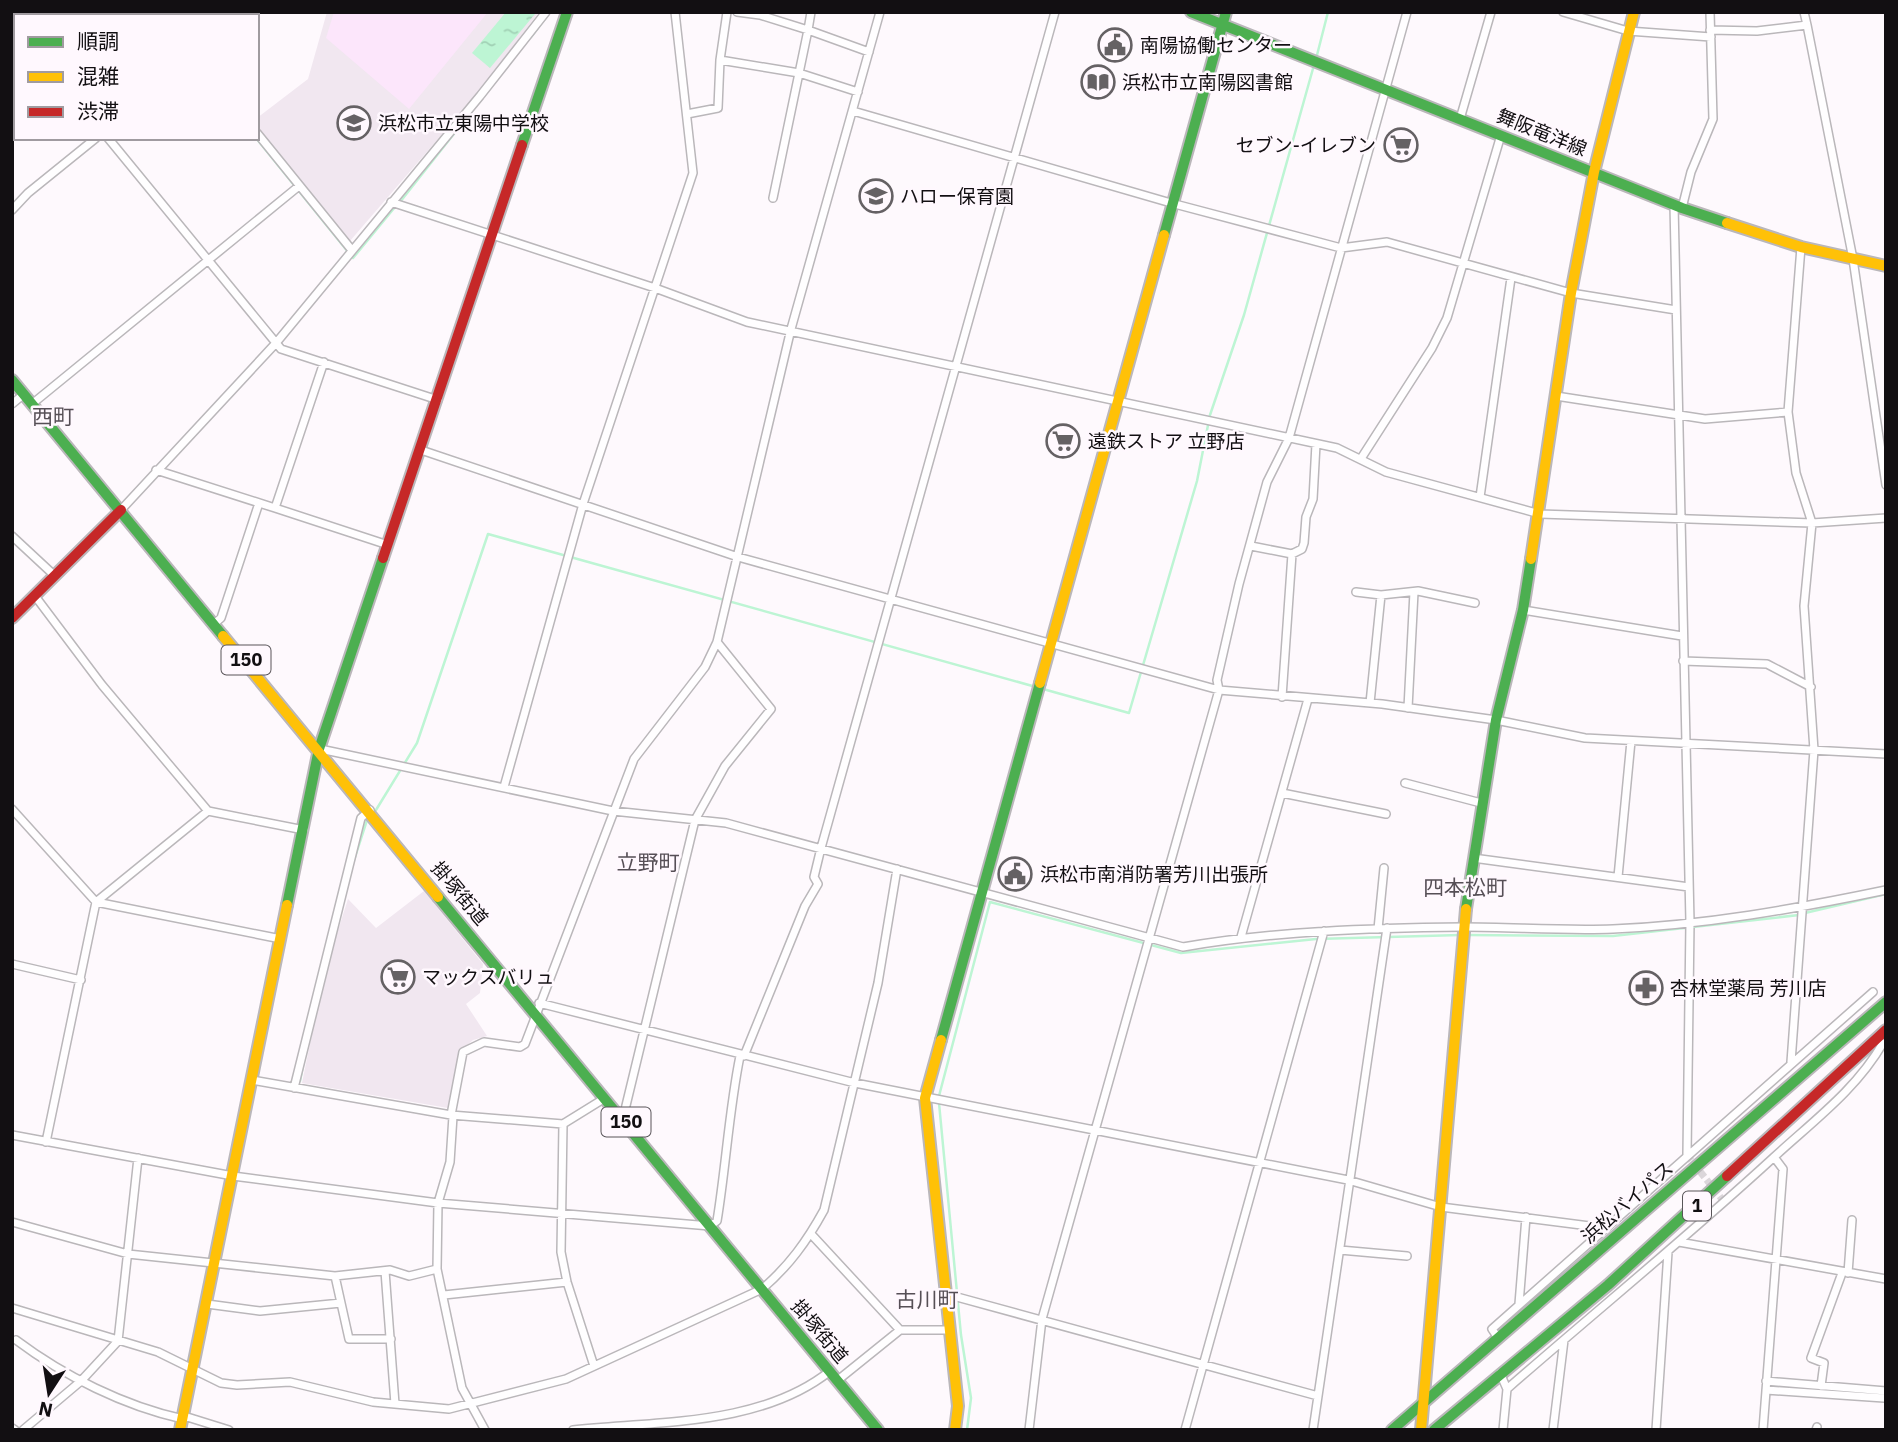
<svg xmlns="http://www.w3.org/2000/svg" width="1898" height="1442" font-family="'IBM Plex Sans','Noto Sans JP',sans-serif">
  <style>
    .built { fill: #f1e7f0 }
    .pitch { fill: #fce6fb }
    .water { fill: url(#water-ripples) }
    .lines { fill: none; stroke-linecap: round; stroke-linejoin: round }
    .stream { stroke: #bdf5d4; stroke-width: 2.5 }
    .street-tunnel { stroke: #dbd6da; stroke-width: 7; stroke-dasharray: 7 3.5; stroke-linecap: butt }
    .street-casing { stroke: #bab7ba; stroke-width: 10 }
    .fast-casing { stroke: #bab7ba; stroke-width: 14 }
    .slow-casing { stroke: #bab7ba; stroke-width: 14 }
    .jam-casing { stroke: #bab7ba; stroke-width: 14 }
    .street { stroke: #fffeff; stroke-width: 7 }
    .fast { stroke: #4caf50; stroke-width: 10 }
    .slow { stroke: #ffc107; stroke-width: 10 }
    .jam { stroke: #c62828; stroke-width: 10 }
    .labels { text-anchor: middle; stroke-width: 5; stroke-linejoin: round; paint-order: stroke }
    .shield { fill: #fff8fe; stroke: #595559; stroke-width: 2 }
    .shield-label { font-size: 18px; font-weight: bold; fill: #120f12 }
    .poi-label { font-size: 19px; fill: #120f12; stroke: #fff8fe; text-anchor: start }
    .street-label { font-size: 19px; fill: #120f12; stroke: #fff8fe }
    .neighbourhood-label { font-size: 21px; fill: #564f56; stroke: #fff8fe }
  </style>
  <defs>
    <pattern id="water-ripples" width="26" height="14" patternUnits="userSpaceOnUse" patternTransform="scale(1.75)"><rect width="26" height="14" fill="#bdf5d4"/><path d="M2 4q2-2 4 0t4 0M15 11q2-2 4 0t4 0" fill="none" stroke="#a1d1b5"/></pattern>
  </defs>
  <rect width="100%" height="100%" fill="#fef9fd"/>
  <path class="built" d="M327,12H539L482,88L350,241L257,127V118L308,79Z
    M424,891L483,964L480,993L466,1004L487,1036L473,1040L459,1052L448,1108L302,1083L325,971L348,899L376,928Z"/>
  <path class="pitch" d="M334,12H488L409,109L326,38Z"/>
  <path class="water" d="M506,12L535,14L490,68L472,53Z"/>
  <g class="lines">
    <path class="stream" d="M116,16L120,12
      M531,37L550,12
      M1316,59L1328,12
      M12,98L16,96
      M256,138L353,258L395,207
      M400,202L468,116
      M1043,689L1129,713L1197,481L1210,415L1244,315L1314,65
      M376,810L417,743L488,534L1036,687
      M354,860L368,817
      M1805,913L1886,894
      M1467,935L1613,936L1799,915
      M300,1081L304,1060
      M939,1096L990,902L1181,953L1316,939L1460,935
      M939,1103L961,1335L971,1398L967,1430"/>
    <path class="street-tunnel" d="M1687,1155L1725,1203"/>
    <defs>
      <path id="street" d="M161,12L164,16
        M737,12L760,15L808,30L811,12
        M1563,12L1628,31L1711,37
        M1804,12L1807,25
        M105,16L110,12
        M235,16L236,12
        M12,20L16,24
        M1710,30L1757,31L1807,25L1853,259L1886,485
        M720,60L799,73L858,92
        M853,111L1171,203L1341,248L1387,242L1571,293L1676,310
        M687,114L718,108L720,60L727,12
        M1460,119L1491,12
        M257,133L351,249
        M108,138L281,349L438,400
        M773,198L808,30L869,52
        M391,202L655,288L747,322L1337,448L1386,472L1540,514L1812,523L1886,518
        M1674,205L1690,922L1687,1155
        M1682,208L1691,172L1713,119L1710,12
        M12,210L28,193L96,138
        M1556,396L1705,419L1788,412
        M12,404L24,394
        M32,404L299,186
        M421,450L738,557L1219,690L1382,704L1496,720L1585,738L1886,754
        M1362,457L1432,348L1447,318L1501,135
        M156,470L275,508L324,362
        M1480,497L1511,278
        M275,508L388,545
        M121,510L276,343L480,96L546,12
        M12,536L55,576
        M1251,546L1292,554
        M1356,592L1381,595L1418,591L1475,603
        M35,596L102,685L208,811L304,830
        M1523,610L1682,636
        M215,623L221,618L259,503
        M1683,661L1767,664L1811,687
        M1282,697L1292,554L1302,549L1304,543L1306,517L1313,499L1316,444
        M1370,703L1381,595
        M1408,708L1414,592
        M320,749L613,811L726,823L1183,947C1276,931 1369,928 1464,927C1513,927 1563,931 1613,929C1705,925 1795,909 1886,890
        M1405,783L1481,803
        M504,787L583,504L693,173L675,12
        M1282,793L1386,814
        M12,809L96,902L281,939
        M1473,858L1689,887
        M1618,877L1631,741
        M1378,929L1384,868
        M1241,937L1308,699
        M12,964L81,980
        M539,1003L855,1083L1348,1180L1441,1207L1605,1228
        M744,1056L805,906L818,884L814,877L821,848L1055,12
        M1791,1062L1814,750L1804,606L1812,523L1796,473L1788,412L1801,247
        M252,1080L451,1115L563,1124L605,1098
        M294,1088L361,818L370,810
        M451,1115L463,1052L484,1042L520,1047L525,1044L634,759L705,667L717,642L791,329L880,12
        M453,1116L450,1162L438,1203L437,1269L462,1388L485,1430
        M623,1118L695,820L725,766L771,709L717,642
        M563,1124L561,1252L567,1282L594,1366
        M12,1135L233,1176L438,1203L710,1226L717,1221C726,1166 729,1110 740,1056
        M46,1142L96,902L208,811
        M12,1222L128,1254L335,1276L390,1270L409,1276L437,1269
        M811,1234L900,1330
        M1679,1242L1886,1279
        M1340,1250L1407,1256
        M385,1271L395,1404
        M1848,1273L1852,1220
        M335,1276L349,1339H391
        M946,1294L1318,1396
        M444,1295L567,1282
        M207,1304L260,1311L341,1303
        M1519,1304L1526,1217
        M12,1308L158,1352L221,1383L237,1385L290,1382L373,1402L449,1409L566,1379L762,1289C789,1266 807,1241 824,1210L878,983L897,869
        M1498,1338L1492,1329L1873,992
        M16,1340C64,1376 124,1406 183,1419
        M1500,1373L1507,1389L1503,1430
        M838,1380L900,1330H950
        M1766,1381L1886,1391
        M1821,1386L1824,1363L1811,1358L1842,1273
        M1507,1389C1595,1312 1686,1238 1773,1158C1812,1122 1856,1090 1883,1043
        M1766,1390L1884,1398
        M184,1416L229,1430
        M12,1428L15,1430
        M23,1430L81,1381L118,1341L138,1158
        M573,1430C658,1421 761,1426 830,1371
        M1029,1430L1042,1319L1219,690L1217,680L1239,584L1267,482L1289,438L1407,12
        M1185,1430L1324,931
        M1313,1430L1387,928
        M1553,1430L1564,1340
        M1656,1430L1668,1252
        M1763,1430L1783,1169L1774,1157
        M1816,1430L1817,1427"/>
      <path id="fast" d="M1191,12L1682,208L1727,223
        M522,145L567,12
        M1164,235L1226,12
        M12,380L223,636
        M438,897L878,1430
        M287,905L319,749L383,558
        M1466,909L1496,720L1523,610L1531,559
        M941,1040L1040,683
        M1392,1430L1886,1002
        M1434,1430L1608,1285L1727,1176"/>
      <path id="slow" d="M1727,223L1801,247L1886,266
        M1531,559L1571,293L1594,172L1634,12
        M223,636L438,897
        M1040,683L1164,235
        M941,1040L925,1098L958,1406L955,1430
        M180,1430L287,905
        M1421,1430L1466,909"/>
      <path id="jam" d="M383,558L522,145
        M12,618L121,510
        M1727,1176L1886,1030"/>
    </defs>
    <use href="#street" class="street-casing"/>
    <use href="#fast" class="fast-casing"/>
    <use href="#slow" class="slow-casing"/>
    <use href="#jam" class="jam-casing"/>
    <use href="#street" class="street"/>
    <use href="#fast" class="fast"/>
    <use href="#slow" class="slow"/>
    <use href="#jam" class="jam"/>
  </g>
  <defs>
    <symbol id="civic-ring" viewBox="-11 -11 22 22"><circle r="9.5" fill="#fff8fe" stroke="#656164" stroke-width="1.5"/><path d="M-.6-6.5H3V-4.5H.6V-3L4-1V1h2V6H-6V1h2V-1L-.6-3ZM-1.2 2.5V6h2.4V2.5Z" fill="#656164"/></symbol>
    <symbol id="library-ring" viewBox="-11 -11 22 22"><circle r="9.5" fill="#fff8fe" stroke="#656164" stroke-width="1.5"/><path d="M-6-4Q-3-5.5-.7-3.5V5Q-3 3-6 4ZM6-4Q3-5.5 .7-3.5V5Q3 3 6 4Z" fill="#656164"/></symbol>
    <symbol id="school-ring" viewBox="-11 -11 22 22"><circle r="9.5" fill="#fff8fe" stroke="#656164" stroke-width="1.5"/><path d="M0-5L7-2L0 1L-7-2ZM-4 1L0 2.5L4 1V4Q0 6-4 4Z" fill="#656164"/></symbol>
    <symbol id="supermarket-ring" viewBox="-11 -11 22 22"><circle r="9.5" fill="#fff8fe" stroke="#656164" stroke-width="1.5"/><path d="M-6-5.5h2.5l.6 2H6L4.5 2H-2.5L-4.4-4H-6ZM-1.5 3.2a1.3 1.3 0 1 0 .1 0ZM3 3.2a1.3 1.3 0 1 0 .1 0Z" fill="#656164"/></symbol>
    <symbol id="pharmacy-ring" viewBox="-11 -11 22 22"><circle r="9.5" fill="#fff8fe" stroke="#656164" stroke-width="1.5"/><path d="M-2-6h4v4h4v4h-4v4h-4v-4h-4v-4h4Z" fill="#656164"/></symbol>
  </defs>
  <g fill-rule="evenodd">
    <use href="#civic-ring" x="1096" y="26" width="38" height="38"/>
    <use href="#library-ring" x="1079" y="63" width="38" height="38"/>
    <use href="#school-ring" x="335" y="104" width="38" height="38"/>
    <use href="#supermarket-ring" x="1382" y="126" width="38" height="38"/>
    <use href="#school-ring" x="857" y="177" width="38" height="38"/>
    <use href="#supermarket-ring" x="1044" y="422" width="38" height="38"/>
    <use href="#civic-ring" x="996" y="855" width="38" height="38"/>
    <use href="#supermarket-ring" x="379" y="958" width="38" height="38"/>
    <use href="#pharmacy-ring" x="1627" y="969" width="38" height="38"/>
  </g>
  <g class="labels">
    <g class="shield">
      <rect x="221.5" y="645.5" width="49" height="29" rx="5"/>
      <rect x="601.5" y="1107.5" width="49" height="29" rx="5"/>
      <rect x="1683" y="1191.5" width="28" height="29" rx="5"/>
    </g>
    <g class="shield-label">
      <text x="246" y="666">150</text>
      <text x="626" y="1128">150</text>
      <text x="1697" y="1212">1</text>
    </g>
    <g class="poi-label">
      <text x="1140" y="52">南陽協働センター</text>
      <text x="1122" y="89">浜松市立南陽図書館</text>
      <text x="378" y="130">浜松市立東陽中学校</text>
      <text x="1376" y="152" text-anchor="end">セブン-イレブン</text>
      <text x="900" y="203">ハロー保育園</text>
      <text x="1088" y="448">遠鉄ストア 立野店</text>
      <text x="1040" y="881">浜松市南消防署芳川出張所</text>
      <text x="422" y="984">マックスバリュ</text>
      <text x="1670" y="995">杏林堂薬局 芳川店</text>
    </g>
    <g class="street-label">
      <text transform="translate(1542 132) rotate(22)" y="7">舞阪竜洋線</text>
      <text transform="translate(460 893) rotate(50)" y="7">掛塚街道</text>
      <text transform="translate(1627 1202) rotate(-41)" y="7">浜松バイパス</text>
      <text transform="translate(820 1331) rotate(50)" y="7">掛塚街道</text>
    </g>
    <g class="neighbourhood-label">
      <text x="53" y="424">西町</text>
      <text x="648" y="870">立野町</text>
      <text x="1465" y="895">四本松町</text>
      <text x="927" y="1307">古川町</text>
    </g>
  </g>
  <rect width="1898" height="1442" fill="none" stroke="#120f12" stroke-width="28"/>
  <rect x="14" y="14" width="245" height="126" fill="#fff8fe" stroke="#a09ba0" stroke-width="2"/>
  <rect x="28" y="37" width="35" height="10" fill="#4caf50" stroke="#a09ba0" stroke-width="2"/>
  <text x="77" y="49" font-size="21" fill="#120f12">順調</text>
  <rect x="28" y="72" width="35" height="10" fill="#ffc107" stroke="#a09ba0" stroke-width="2"/>
  <text x="77" y="84" font-size="21" fill="#120f12">混雑</text>
  <rect x="28" y="107" width="35" height="10" fill="#c62828" stroke="#a09ba0" stroke-width="2"/>
  <text x="77" y="119" font-size="21" fill="#120f12">渋滞</text>
  <g transform="translate(49 1393) rotate(192)" stroke="#fff8fe" stroke-width="5" paint-order="stroke">
  <path d="M0-5L12 26L0 18L-12 26Z" fill="#120f12"/>
  <text y="-10" font-size="19" font-weight="bold" text-anchor="middle" fill="#120f12">N</text>
  </g>
</svg>
